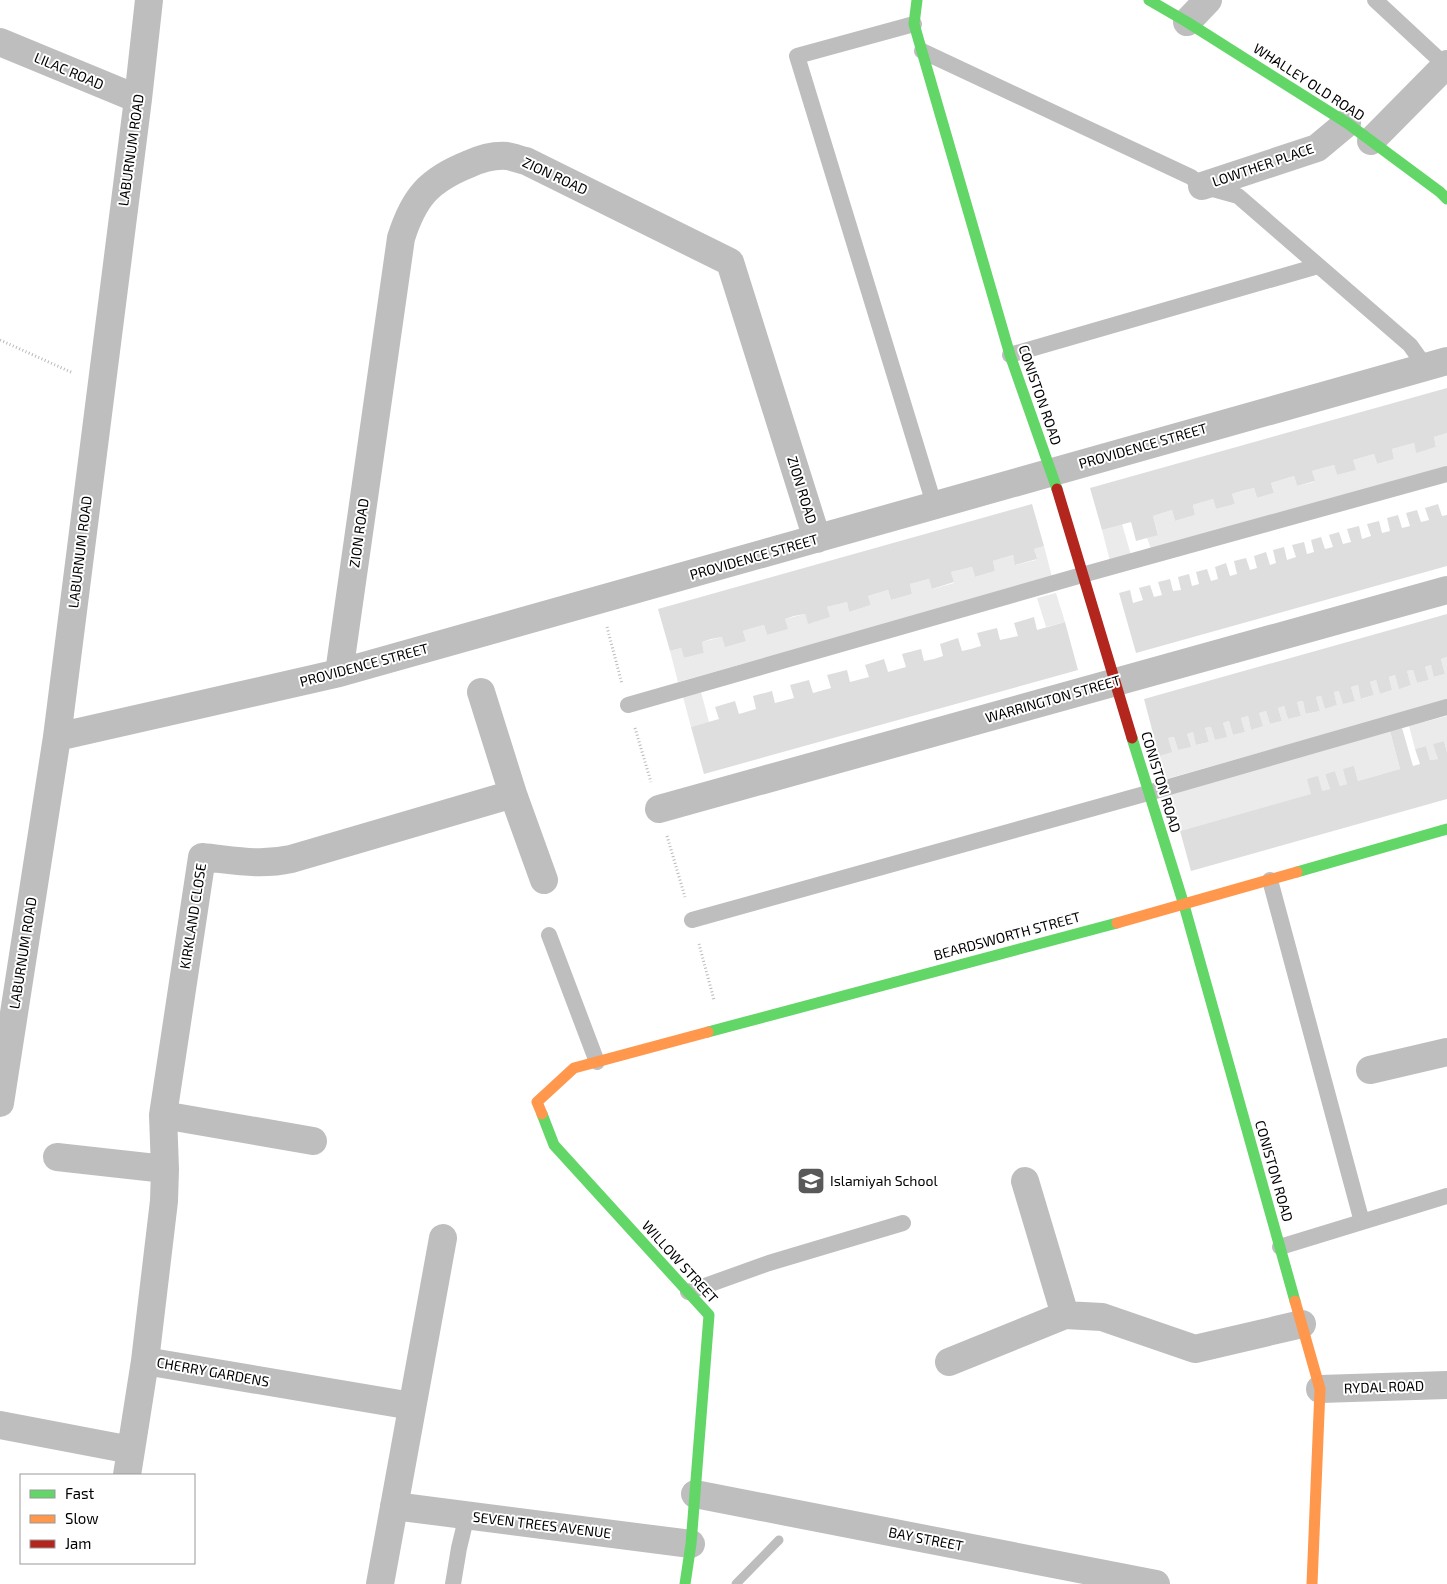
<svg xmlns="http://www.w3.org/2000/svg" width="1447" height="1584" font-family="'Exo 2',sans-serif">
  <style>
    .green { fill: #ebebeb }
    .lines { fill: none; stroke-linecap: round; stroke-linejoin: round }
    .stream { stroke: #bdbdbd; stroke-width: 9 }
    .building { fill: #dedede }
    .path { stroke: #b9b9b9; stroke-width: 3; stroke-dasharray: 1 2.5; stroke-linecap: butt }
    .lane { stroke: #bebebe; stroke-width: 16 }
    .street { stroke: #bebebe; stroke-width: 28 }
    .fast { stroke: #63d668; stroke-width: 11 }
    .slow { stroke: #ff974d; stroke-width: 11 }
    .jam { stroke: #b3261e; stroke-width: 11 }
    .labels { text-anchor: middle; stroke-width: 4; stroke-linejoin: round; paint-order: stroke }
    .street-label { font-size: 14px; fill: #000; stroke: #fff }
    .poi-label { font-size: 14px; fill: #000; stroke: #fff; text-anchor: start }
  </style>
  <rect width="100%" height="100%" fill="#fff"/>
  <path class="green" d="M1447,433V466L1151,549L1147,538L1158,534L1153,516L1172,510L1175,521L1195,515L1193,505L1213,499L1216,509L1235,504L1232,494L1254,488L1257,498L1274,493L1271,483L1294,476L1297,486L1314,482L1312,471L1334,465L1337,475L1355,470L1353,460L1374,454L1377,464L1394,459L1392,449L1414,443L1416,452L1436,447L1434,437Z
    M1122,524L1131,555L1110,561L1102,530Z
    M1044,546L1052,577L678,682L670,651L681,648L684,658L704,653L702,642L722,637L746,641L743,631L764,625L767,635L787,629L785,619L805,614L808,623L829,617L827,607L847,602L849,612L871,605L868,596L888,590L891,600L912,594L910,584L929,579L933,589L954,583L951,572L972,567L975,577L995,571L993,561L1013,555L1016,565L1036,560L1034,549Z
    M1056,593L1065,622L1046,627L1037,598Z
    M1447,657V700L1166,779L1159,756L1168,738L1174,737L1178,750L1190,747L1187,734L1193,732L1197,745L1209,742L1205,728L1211,727L1215,740L1226,737L1223,723L1229,721L1233,735L1245,732L1241,718L1248,716L1251,730L1262,726L1259,713L1266,711L1270,724L1282,721L1278,708L1284,706L1288,719L1301,716L1297,702L1303,701L1307,714L1320,711L1316,697L1321,696L1325,709L1337,705L1334,692L1339,691L1355,701L1351,687L1358,685L1362,699L1374,695L1370,682L1376,680L1380,694L1392,690L1389,677L1395,675L1399,688L1411,685L1407,671L1413,670L1417,683L1429,680L1425,667L1431,665L1435,677L1445,674L1441,659Z
    M701,692L709,722L691,727L683,697Z
    M1447,716V752L1444,741L1434,744L1438,759L1430,760L1426,746L1415,749L1409,726Z
    M1390,731L1400,769L1358,781L1354,766L1347,784L1340,786L1335,771L1325,774L1330,789L1180,831L1170,793Z"/>
  <g class="lines">
    <path class="stream" d="M736,1584L779,1540"/>
  </g>
  <path class="building" d="M1447,388V433L1434,437L1436,447L1416,453L1414,443L1392,449L1394,459L1377,464L1374,454L1353,460L1356,470L1337,475L1334,465L1312,471L1315,481L1297,486L1294,476L1271,483L1274,493L1257,498L1254,488L1242,491L1232,494L1235,504L1216,509L1213,499L1193,505L1195,515L1175,521L1172,510L1153,516L1158,535L1136,541L1131,522L1102,530L1090,488Z
    M1032,504L1044,546L1034,549L1037,559L1015,565L1013,555L993,561L995,571L975,577L972,567L951,572L954,582L932,589L929,579L910,584L912,594L891,600L888,590L868,596L871,605L849,612L847,602L827,607L830,617L808,624L805,614L794,616L785,619L788,629L767,635L764,625L753,628L743,631L746,641L725,647L722,637L711,639L702,642L704,653L684,658L681,648L670,651L658,609Z
    M1438,504L1442,516L1447,515V566L1136,653L1119,593L1130,590L1133,603L1143,600L1139,588L1150,585L1154,597L1162,595L1158,582L1170,579L1173,591L1181,590L1178,577L1189,574L1192,586L1199,584L1196,572L1207,569L1211,581L1218,579L1215,567L1226,563L1230,576L1237,574L1234,561L1246,558L1250,570L1257,568L1254,556L1266,552L1270,565L1276,563L1273,550L1284,547L1287,560L1296,557L1292,545L1304,542L1307,554L1314,552L1311,540L1321,537L1325,549L1333,547L1329,535L1339,532L1343,544L1351,542L1347,529L1359,526L1362,539L1371,536L1367,524L1379,521L1382,533L1390,531L1387,518L1398,515L1402,528L1410,526L1406,513L1417,510L1421,522L1429,520L1425,508Z
    M1447,614V657L1441,659L1445,674L1434,677L1431,665L1425,667L1429,680L1417,683L1413,670L1407,671L1411,685L1399,689L1395,675L1389,677L1392,690L1380,694L1376,680L1370,682L1374,695L1361,699L1358,685L1351,687L1355,701L1343,704L1339,691L1334,692L1337,705L1325,709L1321,696L1316,697L1320,711L1306,714L1303,701L1297,702L1301,716L1288,719L1284,706L1278,708L1282,721L1270,724L1266,711L1259,713L1263,726L1251,730L1248,716L1241,718L1245,732L1233,735L1229,721L1223,723L1227,737L1215,740L1211,727L1205,728L1209,742L1196,745L1193,732L1187,734L1191,747L1178,750L1174,737L1168,738L1172,752L1159,756L1144,699Z
    M1034,617L1037,630L1065,622L1078,670L704,774L691,727L719,719L715,707L735,701L739,714L756,709L753,696L772,691L775,703L794,698L790,685L809,680L813,693L831,688L827,675L847,670L850,682L869,677L865,665L884,659L888,672L906,667L902,654L921,649L924,661L934,659L943,656L940,644L958,638L962,651L971,649L981,646L977,633L997,628L1000,640L1018,636L1014,623Z
    M1402,728L1413,766L1420,764L1415,749L1426,746L1430,760L1438,759L1433,744L1444,741L1447,752V799L1191,871L1180,831L1311,794L1307,779L1318,776L1322,791L1330,789L1325,774L1335,771L1340,786L1347,784L1343,769L1354,766L1358,781L1400,769L1390,731Z"/>
  <g class="lines">
    <path class="path" d="M0,340L73,373
      M607,627L622,684
      M635,728L651,782
      M667,836L685,897
      M699,944L714,1000"/>
    <path class="lane" d="M1375,0L1445,65
      M914,24L797,56L934,504
      M922,51L1191,177L1202,186L1238,196L1410,345L1425,366
      M1010,355L1318,266
      M628,705L1082,575L1447,474
      M1270,880L1362,1222
      M692,920L1148,793L1447,707
      M549,935L597,1062
      M1280,1247L1447,1196
      M688,1292L769,1263L903,1223
      M453,1584L459,1548L467,1515"/>
    <path class="street" d="M1187,22L1208,0
      M0,42L138,99
      M1371,141L1447,64
      M1202,186L1317,148L1347,123
      M339,673L401,238C414,197 429,180 469,164C480,159 495,155 507,156C514,157 520,160 526,161L730,262L817,539
      M481,692L513,794
      M57,737L339,673L1447,361
      M659,809L1447,590
      M1370,1070L1447,1052
      M0,1103L57,737L138,99L149,0
      M163,1115L313,1141
      M57,1157L165,1169L164,1201L145,1361
      M165,1169L163,1115L202,857C233,860 259,866 291,859L513,794L544,880
      M1025,1181L1065,1315
      M949,1362L1065,1315L1102,1317L1195,1349L1302,1324
      M1320,1389L1447,1385
      M0,1425L131,1450L145,1361L412,1406
      M127,1475L131,1450
      M695,1494L1156,1584
      M394,1506L691,1544
      M380,1584L443,1238"/>
    <path class="fast" d="M917,0L914,24L1010,355L1057,489
      M1149,0L1187,22L1347,123L1440,192L1447,199
      M1132,738L1184,905L1295,1301
      M1297,872L1447,829
      M708,1032L1117,923
      M542,1114L554,1145L709,1315L691,1544L685,1584"/>
    <path class="slow" d="M1117,923L1297,872
      M542,1114L537,1102L574,1068L708,1032
      M1295,1301L1320,1389L1312,1584"/>
    <path class="jam" d="M1057,489L1132,738"/>
  </g>
  <defs>
    <symbol id="school-square" viewBox="-11 -11 22 22"><rect x="-9" y="-9" width="18" height="18" rx="4" fill="#595959" stroke="#fff"/><path d="M0-5L7-2L0 1L-7-2ZM-4 1L0 2.5L4 1V4Q0 6-4 4Z" fill="#fff"/></symbol>
  </defs>
  <g fill-rule="evenodd">
    <use href="#school-square" x="795" y="1165" width="32" height="32"/>
  </g>
  <g class="labels">
    <g class="street-label">
      <text transform="translate(69 71) rotate(23)" y="5">LILAC ROAD</text>
      <text transform="translate(1309 82) rotate(33)" y="5">WHALLEY OLD ROAD</text>
      <text transform="translate(131 150) rotate(-82)" y="5">LABURNUM ROAD</text>
      <text transform="translate(1263 165) rotate(-19)" y="5">LOWTHER PLACE</text>
      <text transform="translate(555 176) rotate(25)" y="5">ZION ROAD</text>
      <text transform="translate(1040 395) rotate(71)" y="5">CONISTON ROAD</text>
      <text transform="translate(1143 446) rotate(-16)" y="5">PROVIDENCE STREET</text>
      <text transform="translate(802 490) rotate(73)" y="5">ZION ROAD</text>
      <text transform="translate(359 533) rotate(-82)" y="5">ZION ROAD</text>
      <text transform="translate(80 552) rotate(-83)" y="5">LABURNUM ROAD</text>
      <text transform="translate(754 557) rotate(-16)" y="5">PROVIDENCE STREET</text>
      <text transform="translate(364 665) rotate(-15)" y="5">PROVIDENCE STREET</text>
      <text transform="translate(1053 699) rotate(-16)" y="5">WARRINGTON STREET</text>
      <text transform="translate(1161 782) rotate(73)" y="5">CONISTON ROAD</text>
      <text transform="translate(193 916) rotate(-81)" y="5">KIRKLAND CLOSE</text>
      <text transform="translate(1007 936) rotate(-15)" y="5">BEARDSWORTH STREET</text>
      <text transform="translate(23 953) rotate(-81)" y="5">LABURNUM ROAD</text>
      <text transform="translate(1274 1171) rotate(74)" y="5">CONISTON ROAD</text>
      <text transform="translate(680 1262) rotate(48)" y="5">WILLOW STREET</text>
      <text transform="translate(213 1372) rotate(10)" y="5">CHERRY GARDENS</text>
      <text transform="translate(1384 1387) rotate(-2)" y="5">RYDAL ROAD</text>
      <text transform="translate(542 1525) rotate(7)" y="5">SEVEN TREES AVENUE</text>
      <text transform="translate(926 1539) rotate(11)" y="5">BAY STREET</text>
    </g>
    <g class="poi-label">
      <text x="830" y="1186">Islamiyah School</text>
    </g>
  </g>
  <rect x="20" y="1474" width="175" height="90" fill="#ffffff" stroke="#999999"/>
  <rect x="30" y="1490" width="25" height="8" fill="#63d668" stroke="#999999"/>
  <text x="65" y="1499" font-size="15" fill="#000000">Fast</text>
  <rect x="30" y="1515" width="25" height="8" fill="#ff974d" stroke="#999999"/>
  <text x="65" y="1524" font-size="15" fill="#000000">Slow</text>
  <rect x="30" y="1540" width="25" height="8" fill="#b3261e" stroke="#999999"/>
  <text x="65" y="1549" font-size="15" fill="#000000">Jam</text>
</svg>
